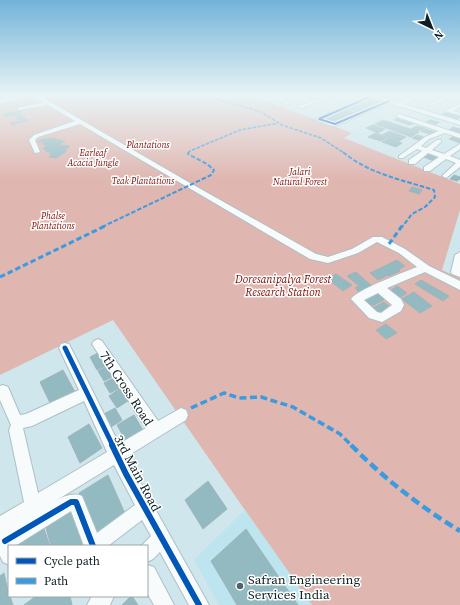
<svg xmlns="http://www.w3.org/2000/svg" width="460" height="605" viewBox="0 0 460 605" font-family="'Source Serif 4',serif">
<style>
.built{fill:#bce5ef}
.forest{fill:#e0b6b0}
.building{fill:#93b9c1;stroke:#a1b4b9}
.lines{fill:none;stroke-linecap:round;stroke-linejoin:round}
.minor-casing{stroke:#adc0c5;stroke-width:2}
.minor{fill:#f8fbfc;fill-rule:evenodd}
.quiet-far4{stroke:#3a9be0;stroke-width:1.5;stroke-dasharray:3.5 1.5;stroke-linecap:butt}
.quiet-far3{stroke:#3a9be0;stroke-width:2;stroke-dasharray:4.5 2;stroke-linecap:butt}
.quiet-far2{stroke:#3a9be0;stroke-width:3;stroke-dasharray:5.5 3;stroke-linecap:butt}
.quiet-far1{stroke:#3a9be0;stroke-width:3.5;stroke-dasharray:7 3.5;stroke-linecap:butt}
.quiet{stroke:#3a9be0;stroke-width:4.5;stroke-dasharray:9 4.5;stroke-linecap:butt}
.cycleway-far2-casing{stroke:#fff;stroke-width:3.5}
.cycleway-far1-casing{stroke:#fff;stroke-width:8}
.cycleway-casing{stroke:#fff;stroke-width:8}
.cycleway-far2{stroke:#0057b8;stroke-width:2}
.cycleway-far1{stroke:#0057b8;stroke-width:5}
.cycleway{stroke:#0057b8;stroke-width:6}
.poi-dot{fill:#516569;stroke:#fff;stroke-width:1.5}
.labels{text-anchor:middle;stroke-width:3;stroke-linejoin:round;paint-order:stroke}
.far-park-label{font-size:9px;font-style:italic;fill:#7e0800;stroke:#fff}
.park-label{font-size:11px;font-style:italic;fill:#7e0800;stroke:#fff}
.near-street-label{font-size:13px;fill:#0d1f22;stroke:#fff}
.near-poi-label{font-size:13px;fill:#0d1f22;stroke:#fff;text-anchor:start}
</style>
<rect width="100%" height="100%" fill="#cee6ec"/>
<path class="built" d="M245,510L312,605H219L194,560Z"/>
<path class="forest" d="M36,96H246L271,103L352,133L344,138L460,184V210L442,270L460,278V605H312L219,473L113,320L0,375V103Z"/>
<path class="building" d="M369,98L381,102L358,112L345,108Z
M20,110L22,113H20L27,121L12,125L10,123L20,121L14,115L5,117L3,114Z
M345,110L356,113L334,123L323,119Z
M447,112L454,114L447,118L440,115Z
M455,114L460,117L454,120L447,118Z
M400,117L416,122L410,125L394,120Z
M383,120L419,132L411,137L375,124Z
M430,120L439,122L434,125L425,123Z
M373,125L385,129L378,133L366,128Z
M417,126L425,128L418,131L411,129Z
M453,127L460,129V133L449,130Z
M426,129L438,133L434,136L421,131Z
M389,131L406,137L399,141L382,135Z
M375,133L388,137L381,141L368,137Z
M418,135L426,138L421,141L412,138Z
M454,136L460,137V143L449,139Z
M50,138L65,141L59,145L70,146L64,151H67L56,158L49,157L53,154H49L51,152H47L43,148L47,145L42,144L45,142H38L42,139H48Z
M389,138L402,143L396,147L382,142Z
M427,152L443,157L437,162L421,156Z
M454,175L460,177V179L457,181L450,179Z
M412,187L422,190L419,194L409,191Z
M397,260L405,266L398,270L400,271L389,276L388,275L378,280L370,273Z
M356,272L374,288L361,294L355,288L359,286L347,276Z
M336,274L352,285L343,291L328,279Z
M421,280L449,296L443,301L415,284Z
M397,286L407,293L399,298L390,291Z
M379,292L387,298L370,307L362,301Z
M414,292L432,306L420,313L402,299Z
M384,302L392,309L381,315L373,308Z
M386,324L397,333L386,339L376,330Z
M100,352L108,365L97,370L90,357Z
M108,366L114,376L104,381L98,371Z
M63,370L75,392L51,405L40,382Z
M115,377L121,387L110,393L104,383Z
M122,387L131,399L117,408L109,396Z
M115,408L122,420L111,427L104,414Z
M134,415L144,432L127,443L117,425Z
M89,424L102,448L80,463L68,437Z
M108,475L127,518L96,539L79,493Z
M208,481L227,509L203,529L185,500Z
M72,503L87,546H51L44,521Z
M42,523L50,546H9V549L8,545Z
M246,529L298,605H237L211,561Z
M4,573L9,596H10L13,605H0V576Z
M36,596H70L72,605H24Z
M131,596H132L138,605H122Z"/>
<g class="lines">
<defs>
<path id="minor" d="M20,96H29L0,103V99Z
M34,96H40L190,183L316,254L328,257L352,249L373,237H382L405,249L429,266L460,281V290L425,272L387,288L401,299L404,305L401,311L382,322L369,318L351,299C356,290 405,272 417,267L399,253L377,242L358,253L328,263L310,259L80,124L38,137L35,140L40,152L35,153L29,140L34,135L75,121L48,105L18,110V108L44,102ZM378,293L392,305L381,313L377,312L364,300Z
M299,96H306L287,105L282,104Z
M325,96H332L302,108L297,107Z
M368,96H375L324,119L334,122L384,101L379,99L382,97L398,102L416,96H422V97L404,104L460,121V125L399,106H394V104L389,103L335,126L329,125L316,119Z
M447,96H454L432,106L427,105Z
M460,103V107L453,111L460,113V115L445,111Z
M399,114L460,134V138L445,133L429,139L421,146L426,148L437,140H441V142L432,150L444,154L460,144V149L450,156L460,160V167L446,178L442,176L456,163L446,159L430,171H424V167L439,157L428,153L415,164H409V160L422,151L417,149L403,158H399V156L425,137L439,131L397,117V115Z
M460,252V277L452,274L451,272L455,255Z
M98,339L102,341L158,421L181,408L186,410L188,415L186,420L126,457L209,605H189L160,552L153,559L147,562V546H141L151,536L142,520L108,546H84L71,511L15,546H9V565L3,562L0,556V516L24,502L9,430L11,425L0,400V386L3,385L8,387L20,415L26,414L79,390L59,348L61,344L65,343L69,344L119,444L146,428L94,347L92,344L94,341ZM84,401L107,452L38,493L23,428L32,426ZM114,465L135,505L97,533L82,496C67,490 52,504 39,511Z
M147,565L154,567L174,605H154L147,593Z
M92,596H114L110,605H87Z"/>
</defs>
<use href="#minor" class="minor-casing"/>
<use href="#minor" class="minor"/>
<path class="quiet-far4" d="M206,96L261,112L282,125L321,138L344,153
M188,153L190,151L240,130L279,123"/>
<path class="quiet-far3" d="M343,152C369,174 403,180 434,190L435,197L425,207L412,214L402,227
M102,227L211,175L214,170L207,164L188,154L189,152"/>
<path class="quiet-far2" d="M389,244L402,226
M0,277L105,226"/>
<path class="quiet-far1" d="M191,408L224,393L239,398L261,397L293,407L340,434L352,446"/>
<path class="quiet" d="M351,445C386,480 418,505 460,531"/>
<defs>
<path id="cycleway-far2" d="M372,96L319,119L335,124L389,101"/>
<path id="cycleway-far1" d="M65,348L113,446"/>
<path id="cycleway" d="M112,445L126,474L199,605
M5,541L71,502H76L93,546"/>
</defs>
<use href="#cycleway-far2" class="cycleway-far2-casing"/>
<use href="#cycleway-far1" class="cycleway-far1-casing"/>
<use href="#cycleway" class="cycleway-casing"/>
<use href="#cycleway-far2" class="cycleway-far2"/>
<use href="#cycleway-far1" class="cycleway-far1"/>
<use href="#cycleway" class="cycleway"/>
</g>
<linearGradient id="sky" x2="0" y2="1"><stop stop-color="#73b3d9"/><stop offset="0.53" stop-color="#e9f4f6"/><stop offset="1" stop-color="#e9f4f6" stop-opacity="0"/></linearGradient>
<rect width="460" height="180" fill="url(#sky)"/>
<circle class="poi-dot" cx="240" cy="586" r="4"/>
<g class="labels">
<g class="far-park-label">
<text x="148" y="148">Plantations</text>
<text x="93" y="156">Earleaf<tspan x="93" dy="10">Acacia Jungle</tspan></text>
<text x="300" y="175">Jalari<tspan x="300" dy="10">Natural Forest</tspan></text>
<text x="143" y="184">Teak Plantations</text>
<text x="53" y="219">Phalse<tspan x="53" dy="10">Plantations</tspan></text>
</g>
<g class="park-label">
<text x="283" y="283">Doresanipalya Forest<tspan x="283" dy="13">Research Station</tspan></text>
</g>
<g class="near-street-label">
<text transform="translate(127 388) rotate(57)" y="5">7th Cross Road</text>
<text transform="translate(138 473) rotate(62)" y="5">3rd Main Road</text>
</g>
<g class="near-poi-label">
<text x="248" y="584">Safran Engineering<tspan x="248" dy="15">Services India</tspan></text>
</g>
</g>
<rect x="8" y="545" width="140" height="52" fill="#ffffff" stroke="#9ea5a7"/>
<rect x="16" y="558" width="20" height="6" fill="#0057b8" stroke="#9ea5a7"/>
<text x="44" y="565" font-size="12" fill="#0d1f22">Cycle path</text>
<rect x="16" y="578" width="20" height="6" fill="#3a9be0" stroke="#9ea5a7"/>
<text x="44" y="585" font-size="12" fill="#0d1f22">Path</text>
<g transform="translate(432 28) rotate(137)" stroke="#ffffff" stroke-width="3" paint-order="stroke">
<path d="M0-3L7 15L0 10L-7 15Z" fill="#0d1f22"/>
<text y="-6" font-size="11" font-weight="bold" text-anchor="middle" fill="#0d1f22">N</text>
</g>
</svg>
